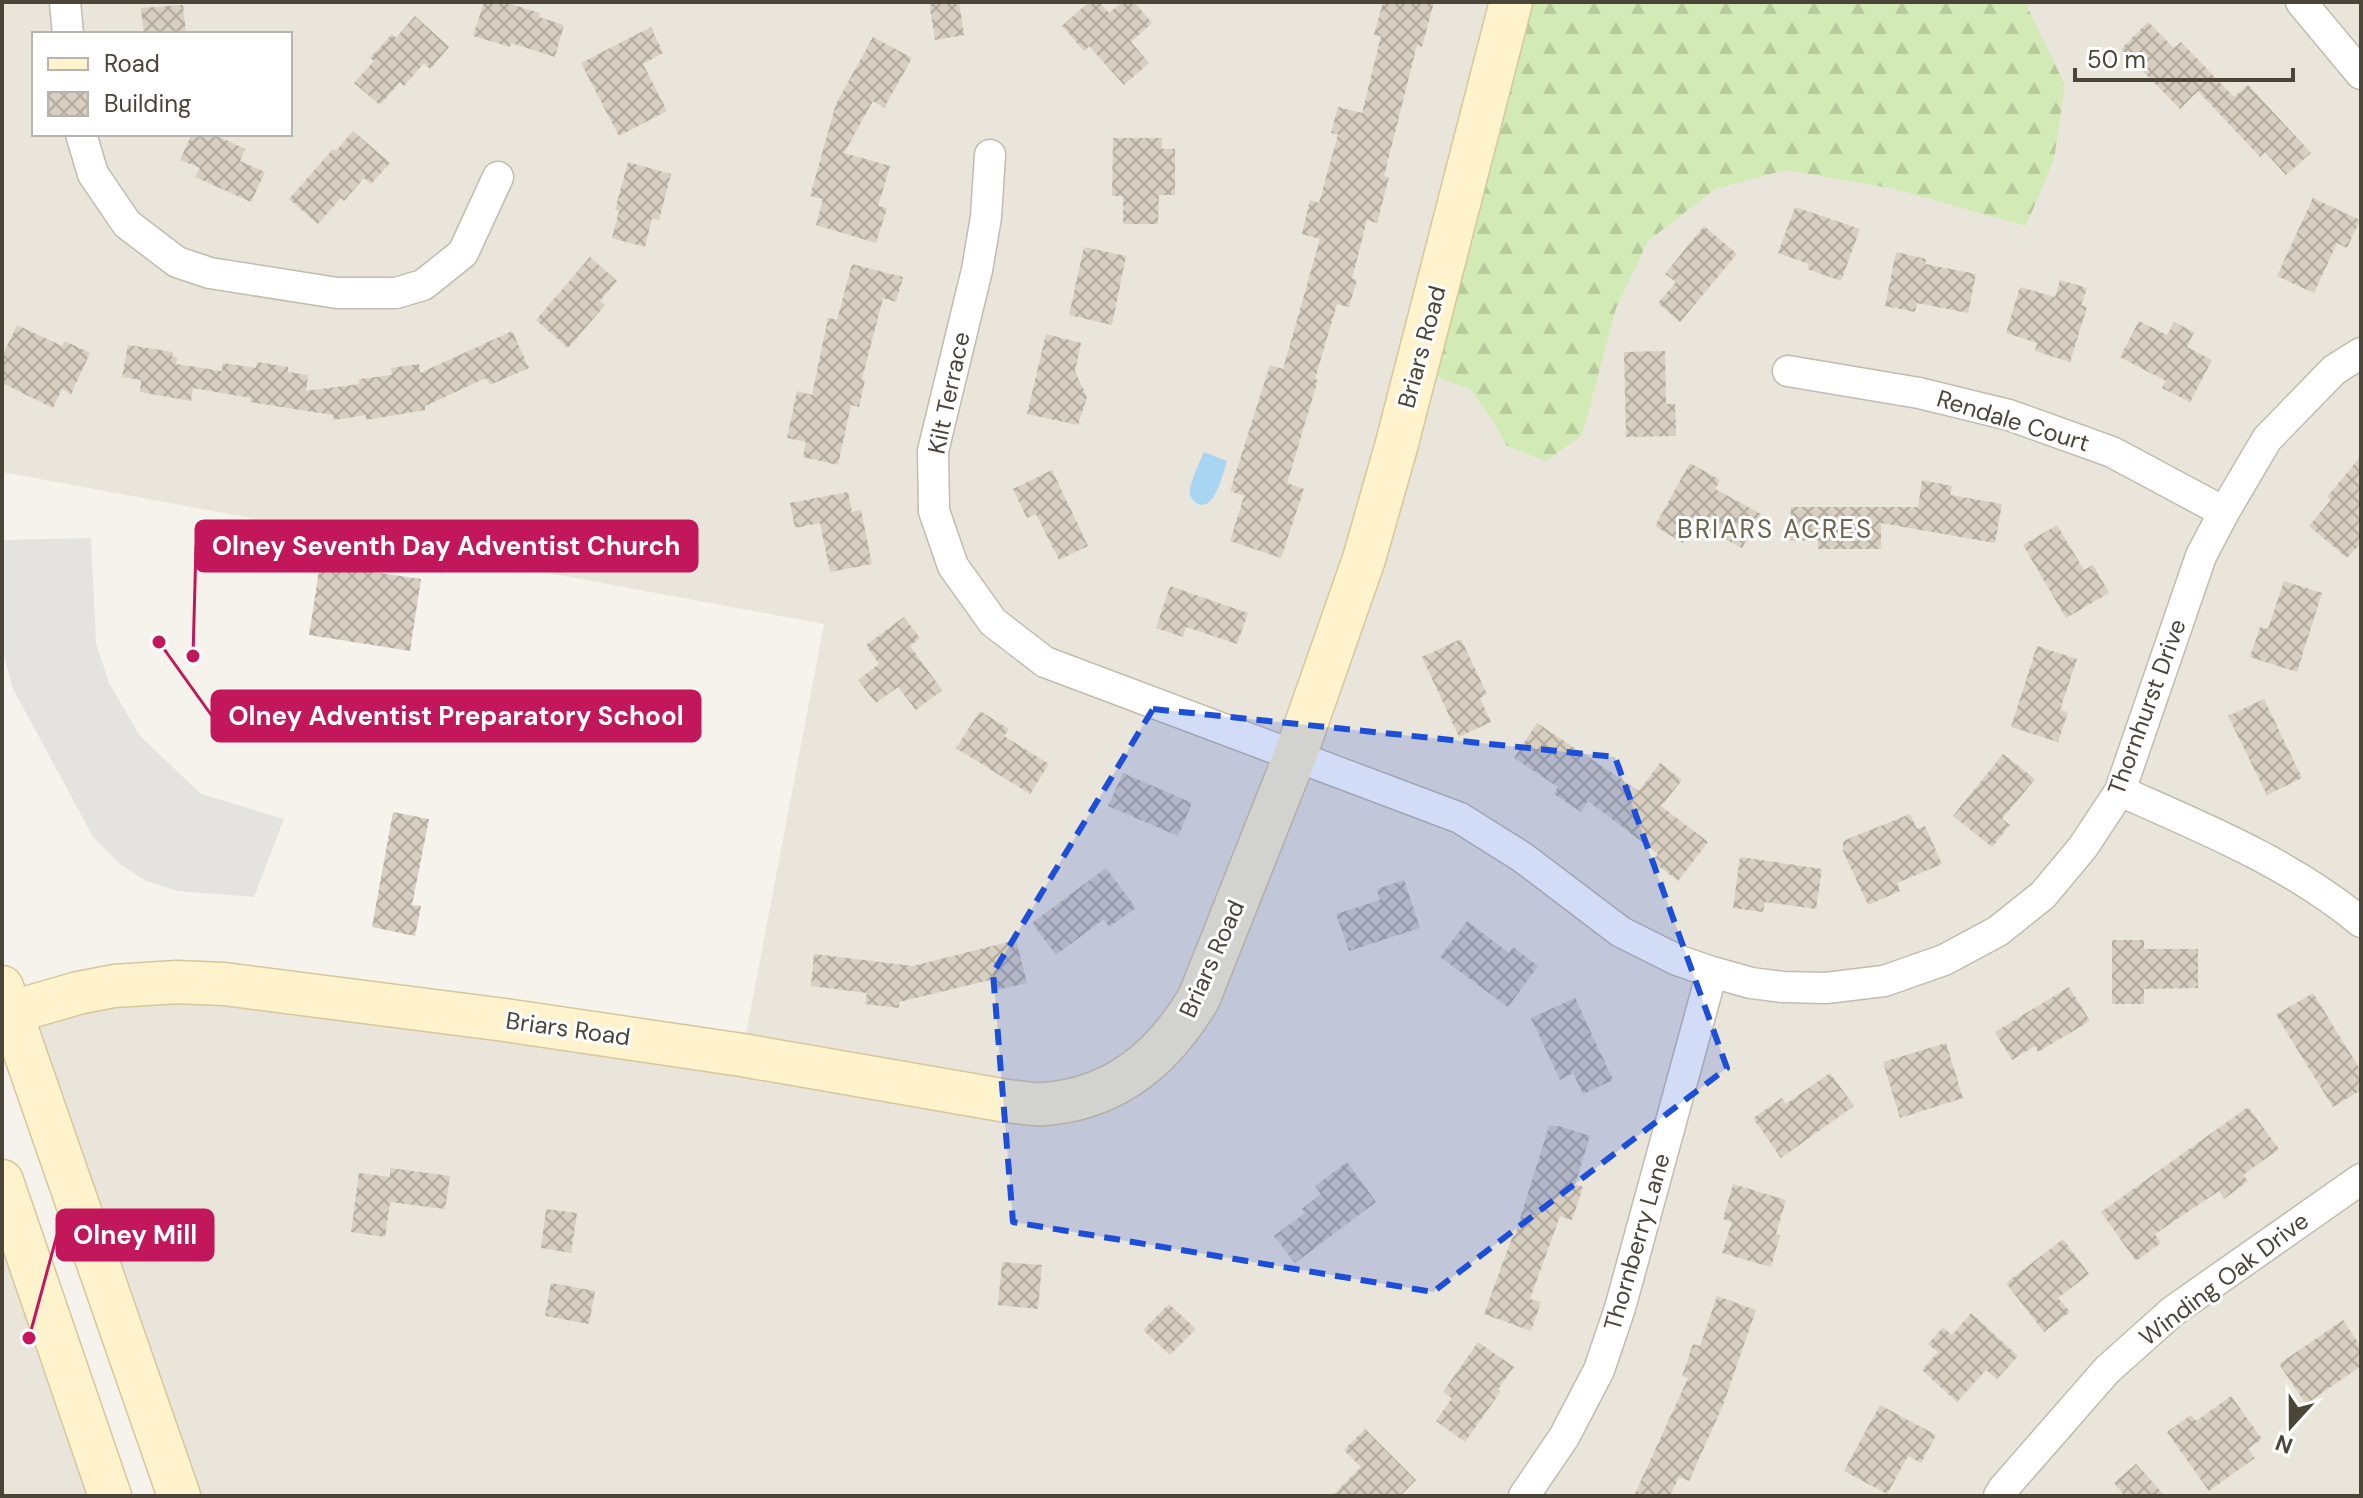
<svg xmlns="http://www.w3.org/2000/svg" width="2363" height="1498" viewBox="0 0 2363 1498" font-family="'DM Sans',sans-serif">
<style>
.residential{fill:#eae5da;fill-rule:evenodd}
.forest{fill:url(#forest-firs)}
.parking{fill:#e5e3e0}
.water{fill:#a9d4f2}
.building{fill:url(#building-cross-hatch)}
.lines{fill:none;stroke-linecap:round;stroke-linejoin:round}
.street-casing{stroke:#c2bbae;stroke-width:33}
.secondary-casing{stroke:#d6c79b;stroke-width:45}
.street{stroke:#fff;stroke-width:30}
.secondary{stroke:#fff3cd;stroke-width:42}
.marked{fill:#1d4ed8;fill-opacity:0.2;stroke:#1d4ed8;stroke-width:6;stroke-dasharray:16 10;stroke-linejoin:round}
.labels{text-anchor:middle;stroke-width:6;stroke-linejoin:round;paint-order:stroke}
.street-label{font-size:24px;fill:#4b4439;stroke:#fff}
.neighbourhood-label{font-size:26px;letter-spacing:2px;fill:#6e6250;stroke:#fff}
.leader{fill:none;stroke:#c2185b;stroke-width:3}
.callout-dot{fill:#c2185b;stroke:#fff;stroke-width:3}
.callout{fill:#c2185b;stroke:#c2185b;stroke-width:3}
.callout-label{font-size:26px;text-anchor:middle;font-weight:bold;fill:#fff}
</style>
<defs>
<pattern id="forest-firs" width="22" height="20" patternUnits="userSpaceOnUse" patternTransform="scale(2)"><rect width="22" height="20" fill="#d2eab5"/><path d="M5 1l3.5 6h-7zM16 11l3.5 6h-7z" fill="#b6ca9c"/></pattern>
<pattern id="building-cross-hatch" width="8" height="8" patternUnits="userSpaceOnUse" patternTransform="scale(2)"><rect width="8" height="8" fill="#d8cfc1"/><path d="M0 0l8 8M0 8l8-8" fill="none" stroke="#b1aa9e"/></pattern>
</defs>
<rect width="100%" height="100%" fill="#f6f3ec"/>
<path class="residential" d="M2,2H2361V1496H179L11,1012L114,986L742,1055L824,624L2,472ZM34,34H290V134H34Z
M2,1181L110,1496H2Z"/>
<path class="forest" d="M1511,2H2025L2065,85L2054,159L2026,226L1895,189L1786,170L1715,189L1648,241L1616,308L1582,435L1546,461L1507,446L1492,419L1470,389L1416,369Z"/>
<path class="parking" d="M91,538L96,643L109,683L140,736L201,794L284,819L254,897L178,891L146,881L120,864L93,837L12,687L2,647V540Z"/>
<path class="water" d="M1204,452L1227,461C1223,473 1215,511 1198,504C1195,503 1191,498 1190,495C1188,486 1200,462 1204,452Z"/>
<path class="building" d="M484,2H504L540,13L539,17L564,25L555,57L511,43L510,47L473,36Z
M929,2H959L964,35L935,40Z
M1089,2H1100L1109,13L1122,2H1134L1152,23L1131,42L1149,63L1124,85L1089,46L1084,51L1062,26Z
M1383,2H1434L1422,47L1417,45L1384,176L1389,177L1377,223L1367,220L1352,279L1357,280L1349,307L1337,304L1315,379L1318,380L1287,483L1304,489L1281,558L1230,541L1244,496L1230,491L1270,365L1283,369L1320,239L1302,234L1310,200L1319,203L1338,134L1331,133L1338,107L1362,113L1381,36L1374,35Z
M183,5L186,34H144L141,8Z
M415,16L449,47L430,69L424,63L404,86L400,82L380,105L354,83L374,61L370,58L392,34L396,38Z
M2148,22L2174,48L2181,42L2234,97L2248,85L2311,153L2286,175L2265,152L2260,157L2198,91L2180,109L2121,49Z
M651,27L663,53L643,64L667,111L619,136L581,63Z
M873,37L912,58L884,108L873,101L844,153L890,166L878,206L887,208L876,243L816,225L823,199L810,196L836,104Z
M353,131L390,163L371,184L364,178L344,201L341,198L318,224L289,199L333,149L336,151Z
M192,134H213L245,149L240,161L265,172L251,202L195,177L200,168L180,160Z
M1113,138H1162V149H1175V195H1159L1158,224H1123V196H1112Z
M628,162L671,174L659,220L652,218L645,247L612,238L619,211L615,210Z
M2313,198L2360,220L2347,248L2337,243L2314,293L2277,276Z
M1795,207L1860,229L1841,281L1807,269L1809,264L1778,253Z
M1704,226L1737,254L1680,322L1658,303L1676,282L1665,274Z
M1084,247L1126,256L1112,325L1069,315Z
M1896,252L1926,259L1925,264L1976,274L1968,313L1917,303L1915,312L1885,306Z
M590,257L617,281L600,301L605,305L568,348L536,320Z
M852,264L903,277L896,302L883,298L862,379L865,380L859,407L851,405L838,465L803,457L806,442L787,438L797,391L812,395L828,318L837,320Z
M2060,280L2087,288L2081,305L2087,307L2070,362L2035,351L2037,343L2006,333L2020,287L2055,297Z
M2139,321L2167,335L2174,322L2194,332L2187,347L2212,360L2190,402L2162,388L2166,381L2120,357Z
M17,325L62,346L65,341L90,353L71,394L62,389L53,408L2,383V357Z
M512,331L529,368L490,385L486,378L425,406V410L366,420V415L334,420L333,415L250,402L251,398L193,388L191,401L140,392L141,380L122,377L128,345L173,352L172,357H177L176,364L222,371L223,363L256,368L257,362L288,367V372L308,375L306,391L359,384V379L392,375L391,368L419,364L420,373Z
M1046,334L1081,343L1075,371L1087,397L1078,425L1027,414Z
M1665,351L1666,404H1675L1676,436L1626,437L1624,352Z
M2361,456V543L2347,558L2309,526L2331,500L2327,497Z
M1690,463L1720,480L1715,489L1761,514L1742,548L1695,523L1683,543L1655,526Z
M1052,470L1088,546L1059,560L1036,514L1027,518L1013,489Z
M1922,480L1952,486L1950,495L2002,504L1995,543L1881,523V549H1818V540L1790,541L1791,507H1918Z
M848,492L852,512L861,510L872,564L830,572L820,523L795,528L790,503Z
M2057,525L2084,570L2093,565L2109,593L2066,618L2023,545Z
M320,564L421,579L410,651L309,635Z
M2284,581L2322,593L2297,672L2250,657L2260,627L2268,629Z
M1170,586L1248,613L1237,644L1186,627L1183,637L1156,628Z
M904,617L920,638L910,646L942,690L916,710L898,687L876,703L858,680L879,664L866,645Z
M1461,639L1487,694L1480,698L1491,722L1459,737L1422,657Z
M2037,646L2077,659L2060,710L2068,712L2058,742L2011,727Z
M2264,699L2302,778L2267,795L2228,716Z
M980,711L1009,729L1004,736L1049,764L1030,794L956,748Z
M1537,723L1639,791L1660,763L1682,780L1661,806L1708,842L1678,881L1652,861L1658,854L1588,801L1581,812L1554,794L1558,787L1514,758Z
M2003,754L2035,779L2002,819L2010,825L1992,847L1953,816Z
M1123,773L1192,803L1178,836L1108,806Z
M393,812L429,819L412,905L421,906L415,936L372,927Z
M1910,814L1917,829L1925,826L1942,864L1897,883L1900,891L1868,905L1843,851V841Z
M1740,857L1822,869L1816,909L1765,902L1763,912L1733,908Z
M1106,868L1136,908L1109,927L1104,919L1056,955L1032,923Z
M1404,880L1420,928L1349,951L1336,914L1380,900L1377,889Z
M1467,921L1509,953L1513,947L1538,966L1508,1007L1440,957Z
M1016,940L1027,983L993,991L990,980L899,1002V1008L865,1004L867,993L811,986L814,954L913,966Z
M2112,940H2144V949H2198V988L2144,989V1004H2112Z
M2069,987L2090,1021L2038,1052L2035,1046L2012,1060L1995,1032Z
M2313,993L2361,1071V1090L2333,1107L2276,1015Z
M1575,998L1613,1080L1583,1094L1573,1073L1560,1080L1531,1018Z
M1946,1043L1963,1098L1900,1118L1883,1062Z
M1830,1073L1854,1106L1781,1158L1753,1118L1782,1098L1786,1104Z
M2248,1107L2279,1149L2243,1175L2248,1181L2224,1199L2219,1191L2155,1234L2161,1243L2136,1261L2101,1212Z
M1549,1126H1558L1590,1136L1575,1184L1583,1187L1572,1220L1560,1216L1530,1299L1541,1302L1531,1331L1484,1314L1513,1235H1515Z
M1347,1162L1376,1202L1295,1263L1274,1236L1305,1213L1302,1209L1321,1194L1315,1186Z
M390,1168L450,1176L445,1209L390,1202L385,1237L351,1232L359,1173L390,1177Z
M1733,1184L1786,1200L1776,1234L1780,1236L1771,1267L1722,1253L1732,1222L1723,1219Z
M546,1209L577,1213L571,1253L541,1248Z
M2063,1239L2089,1274L2058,1298L2070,1312L2044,1332L2006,1283Z
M1002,1262L1042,1265L1038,1309L998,1305Z
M551,1283L595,1291L589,1324L545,1316Z
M1717,1296L1756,1310L1723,1405L1689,1481L1679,1477L1670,1496H1634L1688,1378L1682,1376L1693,1344L1700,1346Z
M1169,1304L1196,1329L1170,1355L1143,1330Z
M1971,1313L2018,1356L1997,1379L1986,1370L1957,1402L1922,1370L1938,1352L1928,1344L1943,1327L1952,1335Z
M2343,1320L2361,1347V1366L2306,1404L2279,1364Z
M1478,1342L1514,1367L1498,1389L1501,1391L1465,1442L1436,1421L1452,1398L1443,1392Z
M2231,1396L2262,1439L2248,1449L2255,1458L2209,1491L2167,1432L2191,1415L2196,1421Z
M1880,1405L1936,1435L1921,1463L1908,1456L1887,1494L1844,1471Z
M1365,1429L1416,1480L1400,1496H1332L1361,1467L1344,1450Z
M2136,1464L2165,1496H2125L2114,1483Z"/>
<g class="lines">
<defs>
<path id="street" d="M65,2L68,34
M2301,2L2361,74
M81,134L93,174L127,224L177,262L210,273L337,293H396L423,285L463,253L498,177
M990,155L986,217L977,270L933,451L934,511L953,566L993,622L1045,662L1460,818L1522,857L1621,932L1677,960L1712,972L1751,983L1782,987L1826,988L1884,981L1944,960L1998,931L2043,895L2083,847L2120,791L2201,556L2224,512L2267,439L2334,370L2361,353
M1788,371L1919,393L2009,415L2112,452L2224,512
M2120,791C2203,828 2290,863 2361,922
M1524,1496L1564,1437L1599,1370L1620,1308L1712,972
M1999,1496L2003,1489L2107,1370L2173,1311L2361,1179"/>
<path id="secondary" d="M2,987L179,1496
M2,1015L78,993L114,986L177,982L224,984L505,1020L742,1055L1007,1101C1019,1102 1032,1105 1044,1104C1116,1099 1164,1057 1199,998L1295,756L1364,559L1396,447L1511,2
M2,1181L110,1496"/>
</defs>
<use href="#street" class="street-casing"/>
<use href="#secondary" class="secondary-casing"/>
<use href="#street" class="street"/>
<use href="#secondary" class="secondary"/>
</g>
<path class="marked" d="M1153,709L1615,757L1727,1068L1433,1292L1013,1222L993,973Z"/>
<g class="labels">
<g class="street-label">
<text transform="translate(1422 347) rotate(-75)" y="8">Briars Road</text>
<text transform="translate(949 393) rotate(-78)" y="8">Kilt Terrace</text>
<text transform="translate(2013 421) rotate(17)" y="8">Rendale Court</text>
<text transform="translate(2147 707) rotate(-70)" y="8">Thornhurst Drive</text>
<text transform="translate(1212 959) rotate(-66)" y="8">Briars Road</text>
<text transform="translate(568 1029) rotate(8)" y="8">Briars Road</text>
<text transform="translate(1637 1242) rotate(-74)" y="8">Thornberry Lane</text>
<text transform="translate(2224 1279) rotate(-37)" y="8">Winding Oak Drive</text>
</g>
<g class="neighbourhood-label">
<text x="1775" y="538">BRIARS ACRES</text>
</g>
</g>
<path class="leader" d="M193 656L196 546M159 642L212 716M29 1338L57 1235"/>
<g class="callout-dot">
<circle cx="193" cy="656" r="8"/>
<circle cx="159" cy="642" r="8"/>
<circle cx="29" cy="1338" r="8"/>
</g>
<g class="callout">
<rect x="196" y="521" width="501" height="50" rx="8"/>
<rect x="212" y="691" width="488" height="50" rx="8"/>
<rect x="57" y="1210" width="156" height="50" rx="8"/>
</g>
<g class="callout-label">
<text x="446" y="555">Olney Seventh Day Adventist Church</text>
<text x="456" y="725">Olney Adventist Preparatory School</text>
<text x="135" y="1244">Olney Mill</text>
</g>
<rect width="2363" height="1498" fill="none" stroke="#4b4439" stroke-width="8"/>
<rect x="32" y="32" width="260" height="104" fill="#ffffff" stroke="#b7b4b0" stroke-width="2"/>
<rect x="48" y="58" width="40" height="12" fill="#fff3cd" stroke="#b7b4b0" stroke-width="2"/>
<text x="104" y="72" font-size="24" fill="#4b4439">Road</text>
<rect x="48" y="92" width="40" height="24" fill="url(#building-cross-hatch)" stroke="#b7b4b0" stroke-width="2"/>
<text x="104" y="112" font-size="24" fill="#4b4439">Building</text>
<g transform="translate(2291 1426) rotate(201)" stroke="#ffffff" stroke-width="6" paint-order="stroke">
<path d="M0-6L14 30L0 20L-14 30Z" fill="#4b4439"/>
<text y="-12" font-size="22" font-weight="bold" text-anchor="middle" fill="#4b4439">N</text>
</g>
<path d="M2075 68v12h218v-12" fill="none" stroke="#4b4439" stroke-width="4"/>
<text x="2087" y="68" font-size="24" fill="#4b4439" stroke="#ffffff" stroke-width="6" paint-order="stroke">50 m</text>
</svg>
